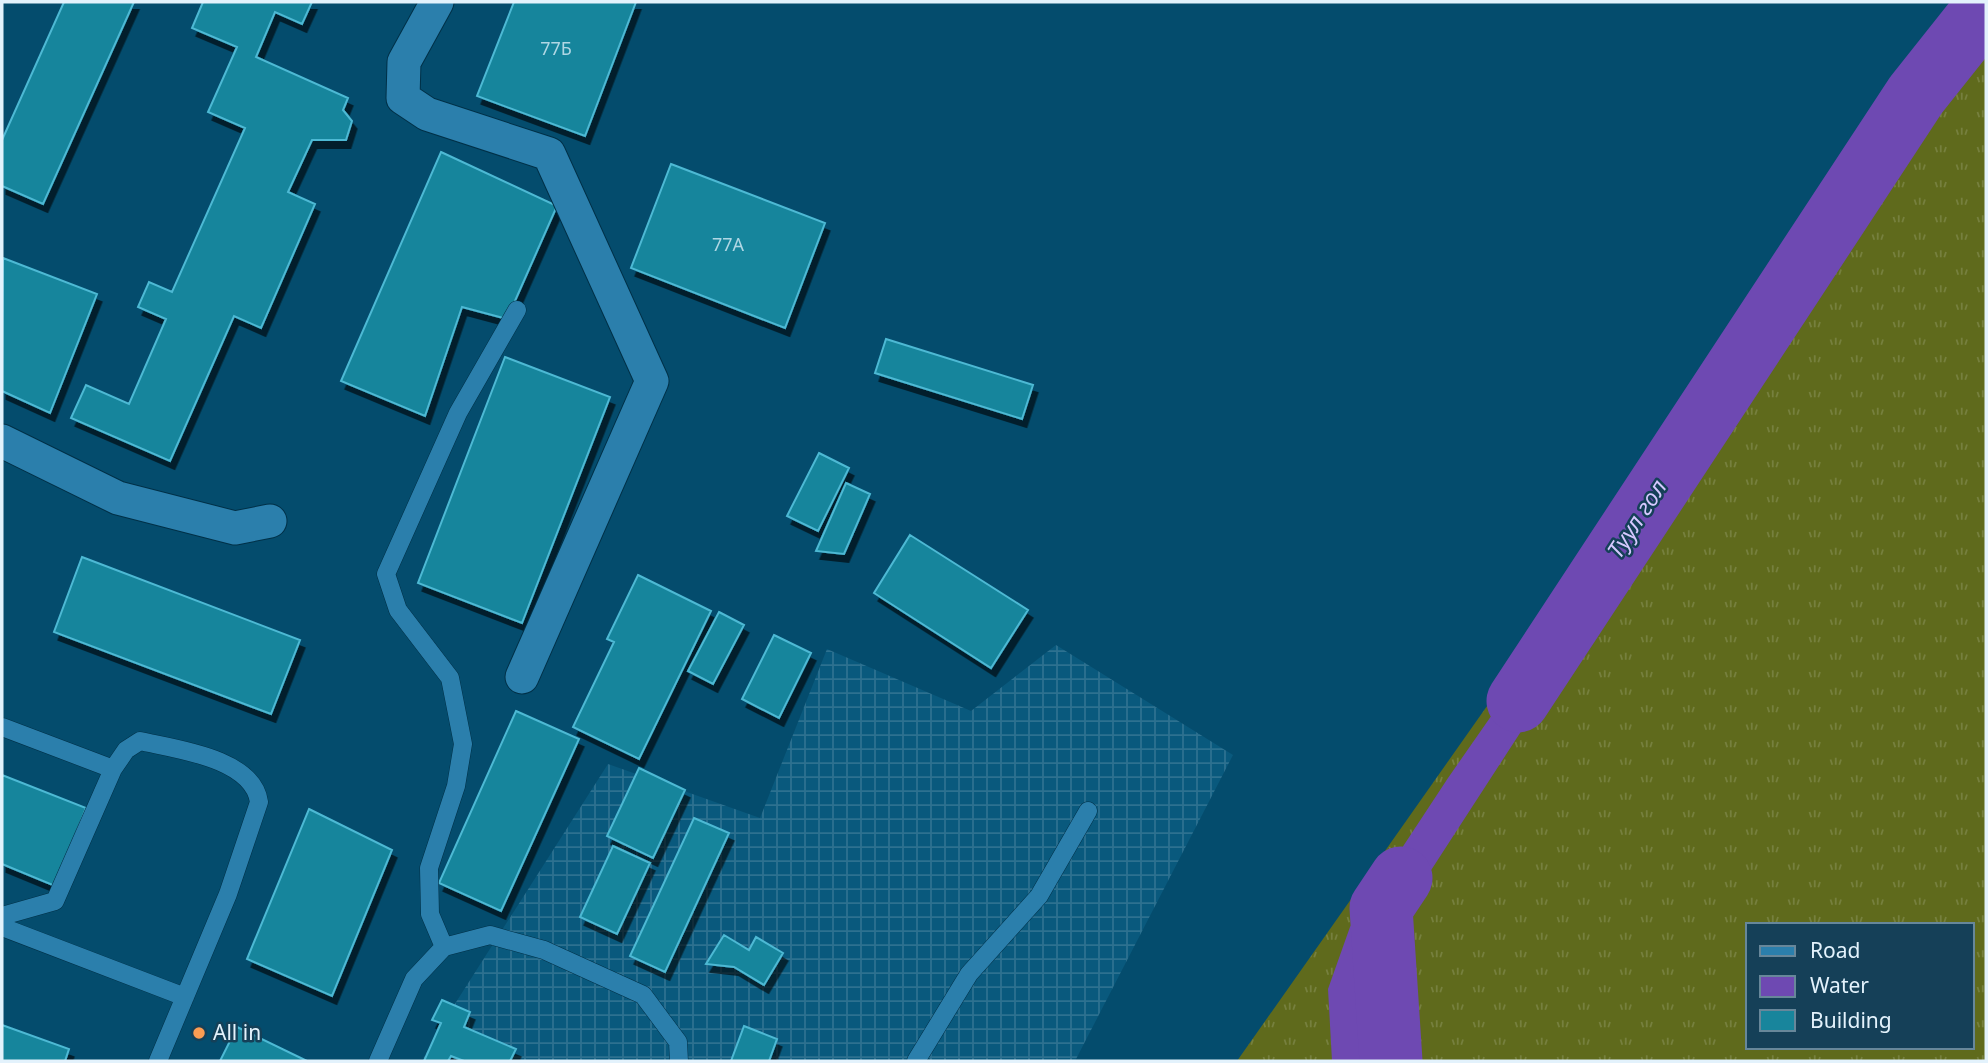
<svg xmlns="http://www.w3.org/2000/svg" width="1988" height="1063" viewBox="0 0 1988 1063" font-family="'Noto Sans',sans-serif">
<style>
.industrial{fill:url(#industrial-grid)}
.grass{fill:url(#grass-tufts);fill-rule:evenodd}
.water{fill:#6e49b2}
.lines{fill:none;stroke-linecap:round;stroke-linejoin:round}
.river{stroke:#6e49b2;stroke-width:63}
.building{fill:#18859c;stroke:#4db9d4;stroke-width:2;filter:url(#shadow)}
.service-casing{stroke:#013047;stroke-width:19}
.minor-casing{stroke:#013047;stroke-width:35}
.service{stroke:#2b7fac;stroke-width:18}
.minor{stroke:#2b7fac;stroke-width:33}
.poi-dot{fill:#fc9d53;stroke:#154058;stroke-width:2.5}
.labels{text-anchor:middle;stroke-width:5;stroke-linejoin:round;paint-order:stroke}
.number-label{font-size:18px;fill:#b0d7e4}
.poi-label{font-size:21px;fill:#e3f2fc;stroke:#154058;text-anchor:start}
.water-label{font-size:23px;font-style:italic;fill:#d6c8ff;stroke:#154058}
</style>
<defs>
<pattern id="industrial-grid" width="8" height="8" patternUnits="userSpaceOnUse" patternTransform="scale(1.75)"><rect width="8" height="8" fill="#09597d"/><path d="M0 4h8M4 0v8" fill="none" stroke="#2d7190"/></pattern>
<pattern id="grass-tufts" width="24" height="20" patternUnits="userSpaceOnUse" patternTransform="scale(1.75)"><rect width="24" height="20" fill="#5f6a1c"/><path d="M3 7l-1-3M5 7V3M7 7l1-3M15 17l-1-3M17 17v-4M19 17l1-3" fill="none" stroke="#76803e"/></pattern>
<filter id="shadow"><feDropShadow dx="4.5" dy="8" stdDeviation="0" flood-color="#0009"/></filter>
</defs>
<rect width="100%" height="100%" fill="#044c6d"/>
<path class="industrial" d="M1056,645L1233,755L1075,1061H422L444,1021L608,764L760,818L827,649L971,711Z"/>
<path class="grass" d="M1983,2H1986V1061H1237ZM1748,925H1972V1047H1748Z"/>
<path class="water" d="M1558,620L1579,642L1415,895L1366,994L1386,1061H1332L1328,989L1350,927L1448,778Z"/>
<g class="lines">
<path class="river" d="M1518,701L1916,95L1986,7
M1391,1061L1381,908L1401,878"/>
</g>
<path class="building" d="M64,2H134L43,204L2,186V140Z
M203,2H312L302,24L275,12L256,57L348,98L343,110L352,121L346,140H312L288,192L315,204L261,328L234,316L170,461L71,418L86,385L129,404L166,319L138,307L149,282L172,292L245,128L208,112L237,47L192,28Z
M514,2H636L585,136L477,96Z
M441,152L557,206L507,319L462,307L425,416L341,381Z
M671,164L825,223L785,328L631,268Z
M3,258L97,294L50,413L2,391Z
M886,339L1033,385L1022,419L875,373Z
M505,357L610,397L522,623L418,583Z
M819,453L849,468L818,531L787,516Z
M846,483L870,494L844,554L816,551Z
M910,535L1028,610L991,668L874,593Z
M82,557L300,640L271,714L54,632Z
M638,575L711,611L639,759L573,727L614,642L607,639Z
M719,612L744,625L713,684L688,671Z
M774,635L811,653L779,718L742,699Z
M516,711L579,739L501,911L439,883Z
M639,768L685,790L653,858L607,836Z
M2,775L86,808L55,886L2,864Z
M309,809L392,850L332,996L247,959Z
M694,818L729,833L665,972L630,956Z
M613,846L650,863L617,934L580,917Z
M724,935L749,950L756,937L783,953L764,985L734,967L706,964Z
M442,1000L470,1012L464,1027L516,1049L510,1061H464L451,1056L448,1061H424L441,1023L432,1020Z
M2,1025L69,1049L65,1061H2Z
M744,1026L777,1039L769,1061H731Z
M237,1027L307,1061H220Z"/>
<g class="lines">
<defs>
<path id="service" d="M2,727L113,769
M2,916L55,901L113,769L126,750L140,741C175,749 253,758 259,802L228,894L158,1061
M2,927L185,997
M444,947L430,914L429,868L456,786L463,744L450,678L398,610L386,574L458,413L517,310
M378,1061L414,979L444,947L490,935L544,950L643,995L678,1042L679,1061
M916,1061L969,974L1039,896L1088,811"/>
<path id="minor" d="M437,2L404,62L403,98L427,114L549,154L652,381L522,677
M2,441L118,498L235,528L270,521"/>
</defs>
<use href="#service" class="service-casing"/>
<use href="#minor" class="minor-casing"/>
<use href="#service" class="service"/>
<use href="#minor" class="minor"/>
</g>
<circle class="poi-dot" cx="199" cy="1033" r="7"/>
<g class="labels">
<g class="number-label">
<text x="556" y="55">77Б</text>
<text x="728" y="251">77А</text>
</g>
<g class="poi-label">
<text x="213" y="1040">All in</text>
</g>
<g class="water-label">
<text transform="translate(1637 519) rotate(-57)" y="8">Туул гол</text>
</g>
</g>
<rect width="1988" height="1063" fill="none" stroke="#e3f2fc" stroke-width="7"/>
<rect x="1746" y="923" width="228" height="126" fill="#154058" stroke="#67879a" stroke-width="2"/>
<rect x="1760" y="946" width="35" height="10" fill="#2b7fac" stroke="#67879a" stroke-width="2"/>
<text x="1810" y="958" font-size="21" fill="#e3f2fc">Road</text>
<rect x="1760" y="976" width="35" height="21" fill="#6e49b2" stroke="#67879a" stroke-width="2"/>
<text x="1810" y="993" font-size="21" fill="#e3f2fc">Water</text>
<rect x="1760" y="1010" width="35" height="21" fill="#18859c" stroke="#67879a" stroke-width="2"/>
<text x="1810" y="1028" font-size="21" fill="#e3f2fc">Building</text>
</svg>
